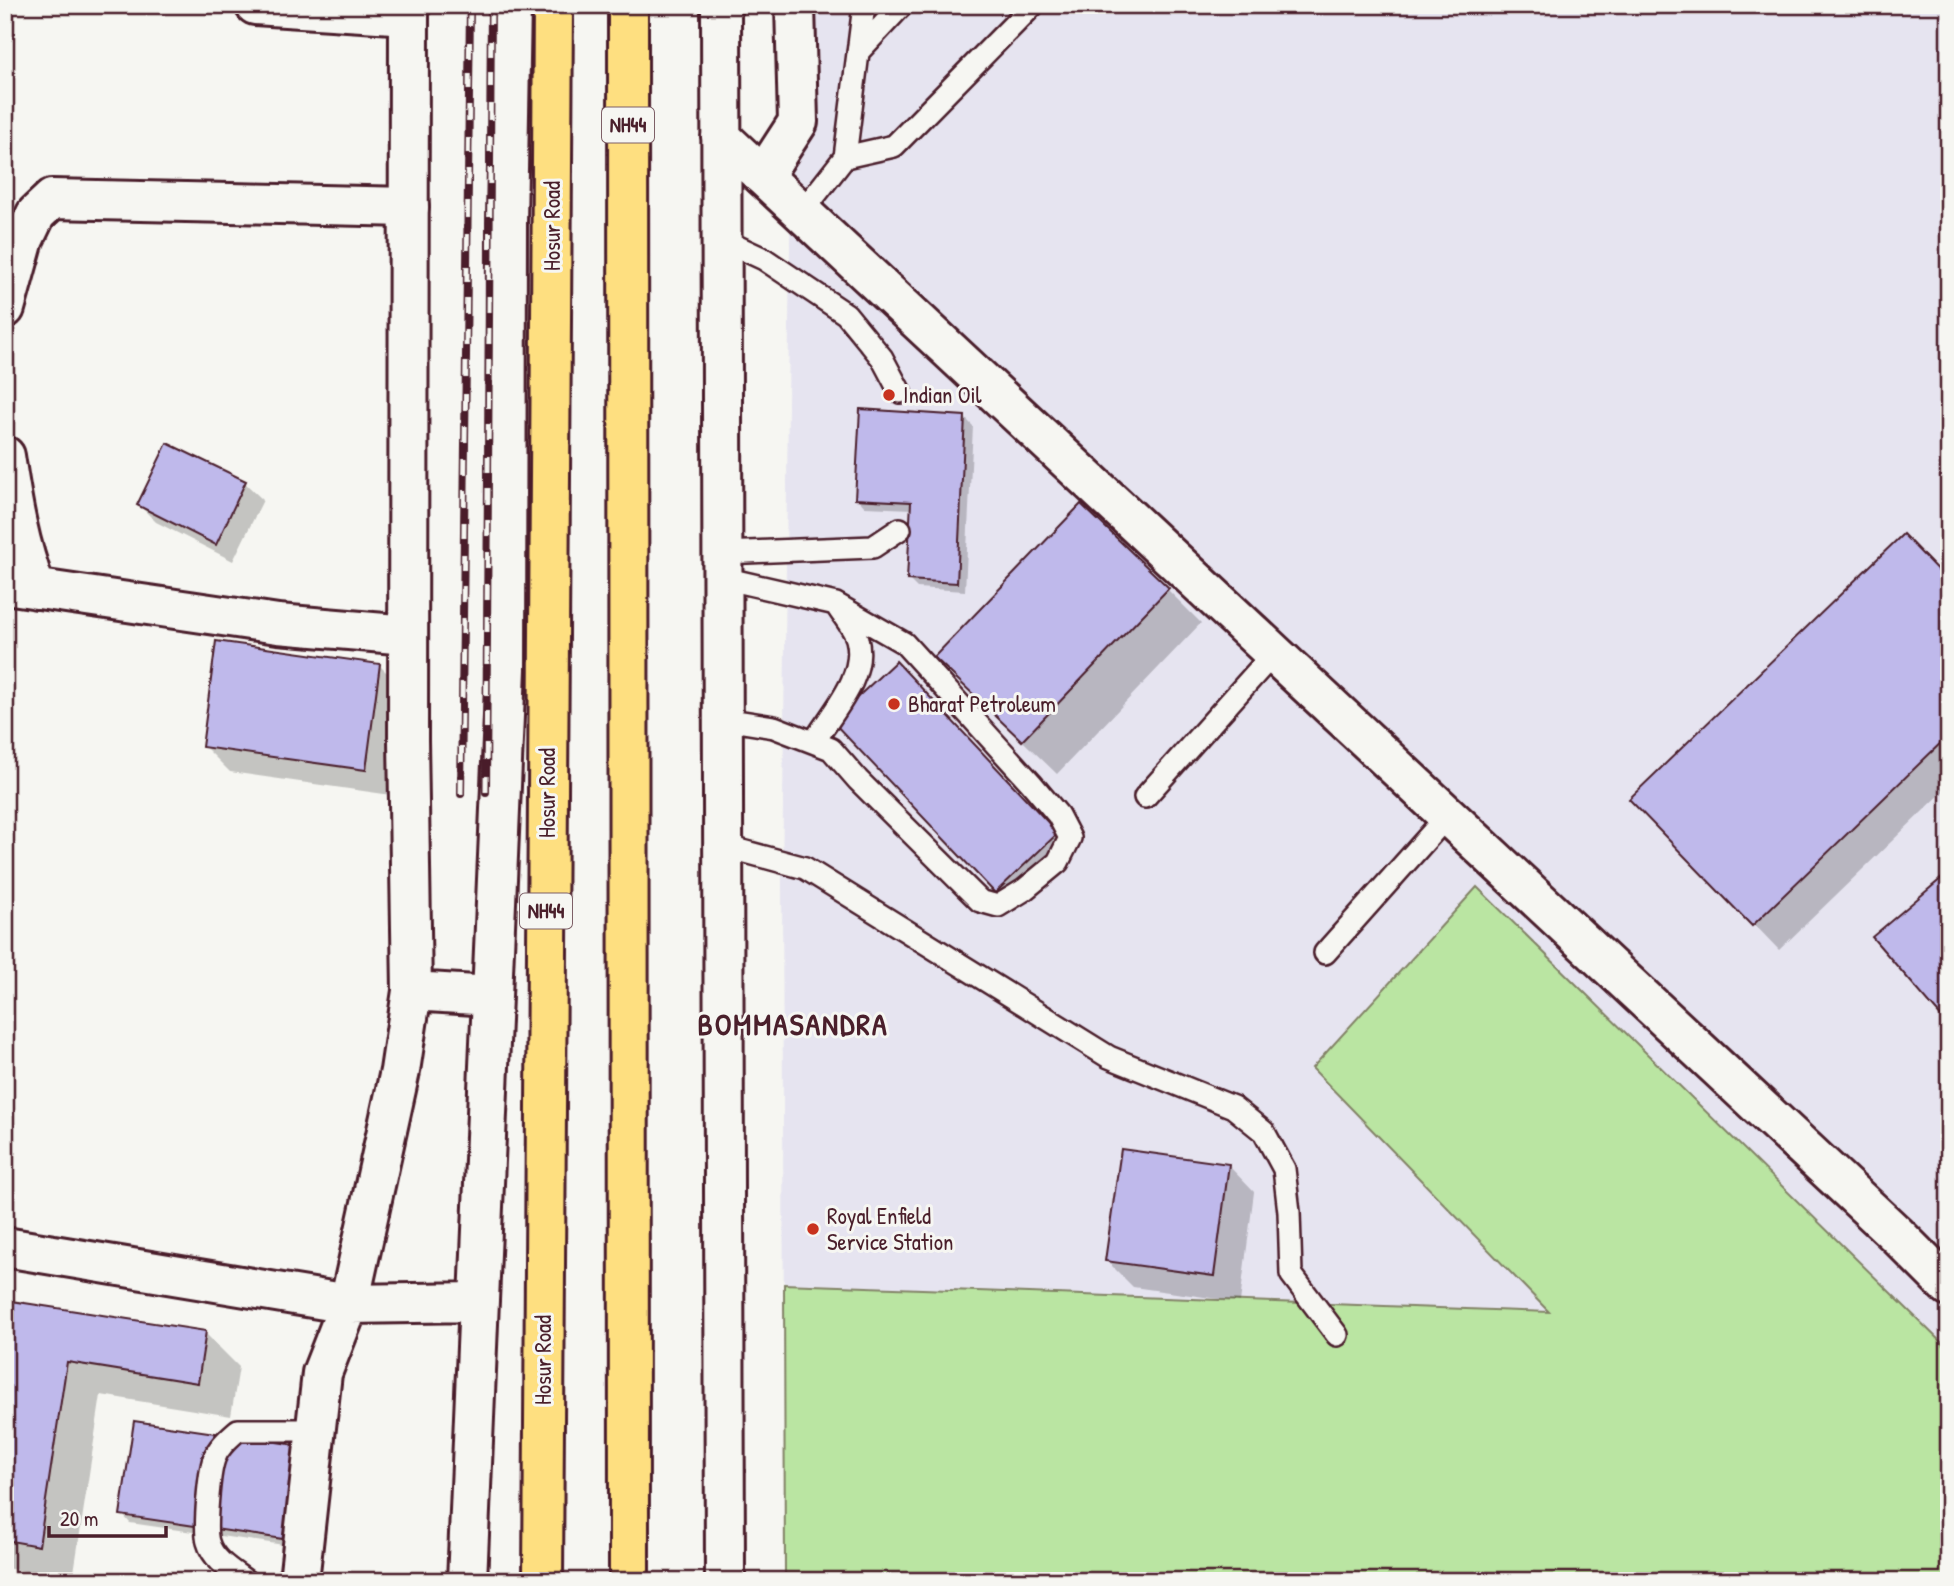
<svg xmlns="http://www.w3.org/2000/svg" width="1954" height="1586" viewBox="0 0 1954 1586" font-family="'Patrick Hand',sans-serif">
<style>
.built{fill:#e6e4f0}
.green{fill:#bae5a2;stroke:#828266;stroke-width:2}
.shadow{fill:#0003}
.building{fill:#bfb9eb;stroke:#4a1f2b;stroke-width:2}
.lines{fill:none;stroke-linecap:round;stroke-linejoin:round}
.service-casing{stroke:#4a1f2b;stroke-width:26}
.minor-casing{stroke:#4a1f2b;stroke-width:44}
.tertiary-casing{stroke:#4a1f2b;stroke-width:44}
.trunk-casing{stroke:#4a1f2b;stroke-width:44}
.service{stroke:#f6f6f2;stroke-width:21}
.minor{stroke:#f6f6f2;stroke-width:38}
.tertiary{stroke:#f6f6f2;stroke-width:38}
.trunk{stroke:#fedf80;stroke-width:38}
.rail-casing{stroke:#4a1f2b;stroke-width:8}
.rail{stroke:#f6f6f2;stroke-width:5;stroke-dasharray:16;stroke-linecap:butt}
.poi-dot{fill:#c8321e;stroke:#f6f6f2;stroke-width:2.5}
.labels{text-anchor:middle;stroke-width:6;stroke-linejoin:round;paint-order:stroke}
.shield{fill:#f6f6f2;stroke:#7e6067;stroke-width:2}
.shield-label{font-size:21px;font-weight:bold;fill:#4a1f2b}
.street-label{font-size:23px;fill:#4a1f2b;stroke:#f6f6f2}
.poi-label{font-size:23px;fill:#4a1f2b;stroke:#f6f6f2;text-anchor:start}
.district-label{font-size:30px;font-weight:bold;letter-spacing:2px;fill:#4a1f2b;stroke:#f6f6f2}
</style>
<rect width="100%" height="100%" fill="#f6f6f2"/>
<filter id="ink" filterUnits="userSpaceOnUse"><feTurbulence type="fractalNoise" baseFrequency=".0143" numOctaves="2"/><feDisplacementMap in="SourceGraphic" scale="14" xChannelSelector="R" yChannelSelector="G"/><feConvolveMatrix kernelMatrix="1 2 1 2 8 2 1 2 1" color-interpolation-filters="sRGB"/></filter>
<g filter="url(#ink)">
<path class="built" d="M793,5H1949V1581H785L782,883Z"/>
<path class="green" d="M1477,887L1949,1350V1581H785L784,1284L1549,1312L1312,1068Z"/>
<path class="shadow" d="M964,417L973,426L965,591L917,588L909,580L912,509L865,507L857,498Z
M168,445L245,483L263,500L233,561L156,522L139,505Z
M1949,584V786L1779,950L1754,924Z
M1167,589L1201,623L1057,774L970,690Z
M896,664L1065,843L1004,900L835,721Z
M379,665L405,691L391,795L230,772L204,746Z
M1228,1165L1254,1192L1240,1302L1133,1287L1107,1261Z
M5,1301L205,1333L239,1367L231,1416L101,1395L73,1579L5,1568Z
M304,1455L291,1546L130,1523L122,1514Z"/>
<path class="building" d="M860,409L965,416L957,583L907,580L911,502L855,499Z
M167,443L246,481L216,545L137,505Z
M1081,504L1169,588L1022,741L934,657Z
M1903,534L1949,582V735L1752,926L1629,799Z
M216,641L380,664L366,770L202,747Z
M896,661L1058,833L995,893L832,721Z
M1949,872V1026L1872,937Z
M1121,1149L1229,1164L1214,1276L1105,1261Z
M5,1300L206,1331L198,1383L67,1362L39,1546L5,1540Z
M134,1421L296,1445L283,1539L120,1515Z"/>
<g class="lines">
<defs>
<path id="service" d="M858,52L902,5
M845,157L894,146L1033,5
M802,212L845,157L864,5
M723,240L764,259L846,314L882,358L900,392
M723,553L873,547L900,529
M723,578L836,604L904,643L1031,783L1058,815L1070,838L1058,862L1024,890L998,906L980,901L858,780L831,749L774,727L724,719
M814,742C832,712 867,677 857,639C854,628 843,616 837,606
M1145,797L1274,653
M724,846L805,868L1109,1057L1233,1107L1264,1132L1284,1169L1289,1212L1291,1274L1337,1335
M1325,953L1448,815
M246,1581C231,1570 213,1560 208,1542C204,1529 209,1473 214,1459C218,1447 229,1438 238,1430H316"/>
<path id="minor" d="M255,5L409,15
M763,176L798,122L795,5
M5,308L24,239L36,214L52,199L409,207
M5,456C12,502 19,545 36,589
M5,584L278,624L408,635
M5,1247L349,1304"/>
<path id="tertiary" d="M721,5L725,1581
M721,137L1896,1234L1949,1287
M412,991L491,996
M349,1304L477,1302
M299,1581L322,1373L349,1304L400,1071L412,991L408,740L409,5
M467,1581L506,669L507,223L511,5"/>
<path id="trunk" d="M628,5L629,1581
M543,1581L553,5"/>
</defs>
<use href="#service" class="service-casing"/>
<use href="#minor" class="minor-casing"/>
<use href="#tertiary" class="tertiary-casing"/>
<use href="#trunk" class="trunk-casing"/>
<use href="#service" class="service"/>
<use href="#minor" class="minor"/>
<use href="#tertiary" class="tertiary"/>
<use href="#trunk" class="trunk"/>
<defs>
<path id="rail" d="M486,792L491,5
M461,794L470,5"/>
</defs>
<use href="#rail" class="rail-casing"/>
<use href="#rail" class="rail"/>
</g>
</g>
<g class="poi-dot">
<circle cx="889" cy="395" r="7"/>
<circle cx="894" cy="704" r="7"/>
<circle cx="813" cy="1229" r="7"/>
</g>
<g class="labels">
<g class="shield">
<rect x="602" y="107.5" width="52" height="35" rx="5"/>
<rect x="520" y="893.5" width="52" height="35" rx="5"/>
</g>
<g class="shield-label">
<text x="628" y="132">NH44</text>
<text x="546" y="918">NH44</text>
</g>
<g class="street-label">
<text transform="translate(552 226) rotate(-90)" y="8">Hosur Road</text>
<text transform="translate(547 793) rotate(-90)" y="8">Hosur Road</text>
<text transform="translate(543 1360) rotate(-90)" y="8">Hosur Road</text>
</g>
<g class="poi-label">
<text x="903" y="403">Indian Oil</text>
<text x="908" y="712">Bharat Petroleum</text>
<text x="827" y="1224">Royal Enfield<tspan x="827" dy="26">Service Station</tspan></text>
</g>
<g class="district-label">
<text x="793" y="1035">BOMMASANDRA</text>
</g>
</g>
<rect width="1954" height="1586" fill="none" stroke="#f6f6f2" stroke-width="28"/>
<rect x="14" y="14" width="1926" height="1558" fill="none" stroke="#4a1f2b" stroke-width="2.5" filter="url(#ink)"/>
<path d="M49 1526v10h117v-10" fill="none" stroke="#4a1f2b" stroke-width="3.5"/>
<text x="60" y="1526" font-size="21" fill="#4a1f2b" stroke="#f6f6f2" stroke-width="5" paint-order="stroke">20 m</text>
</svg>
